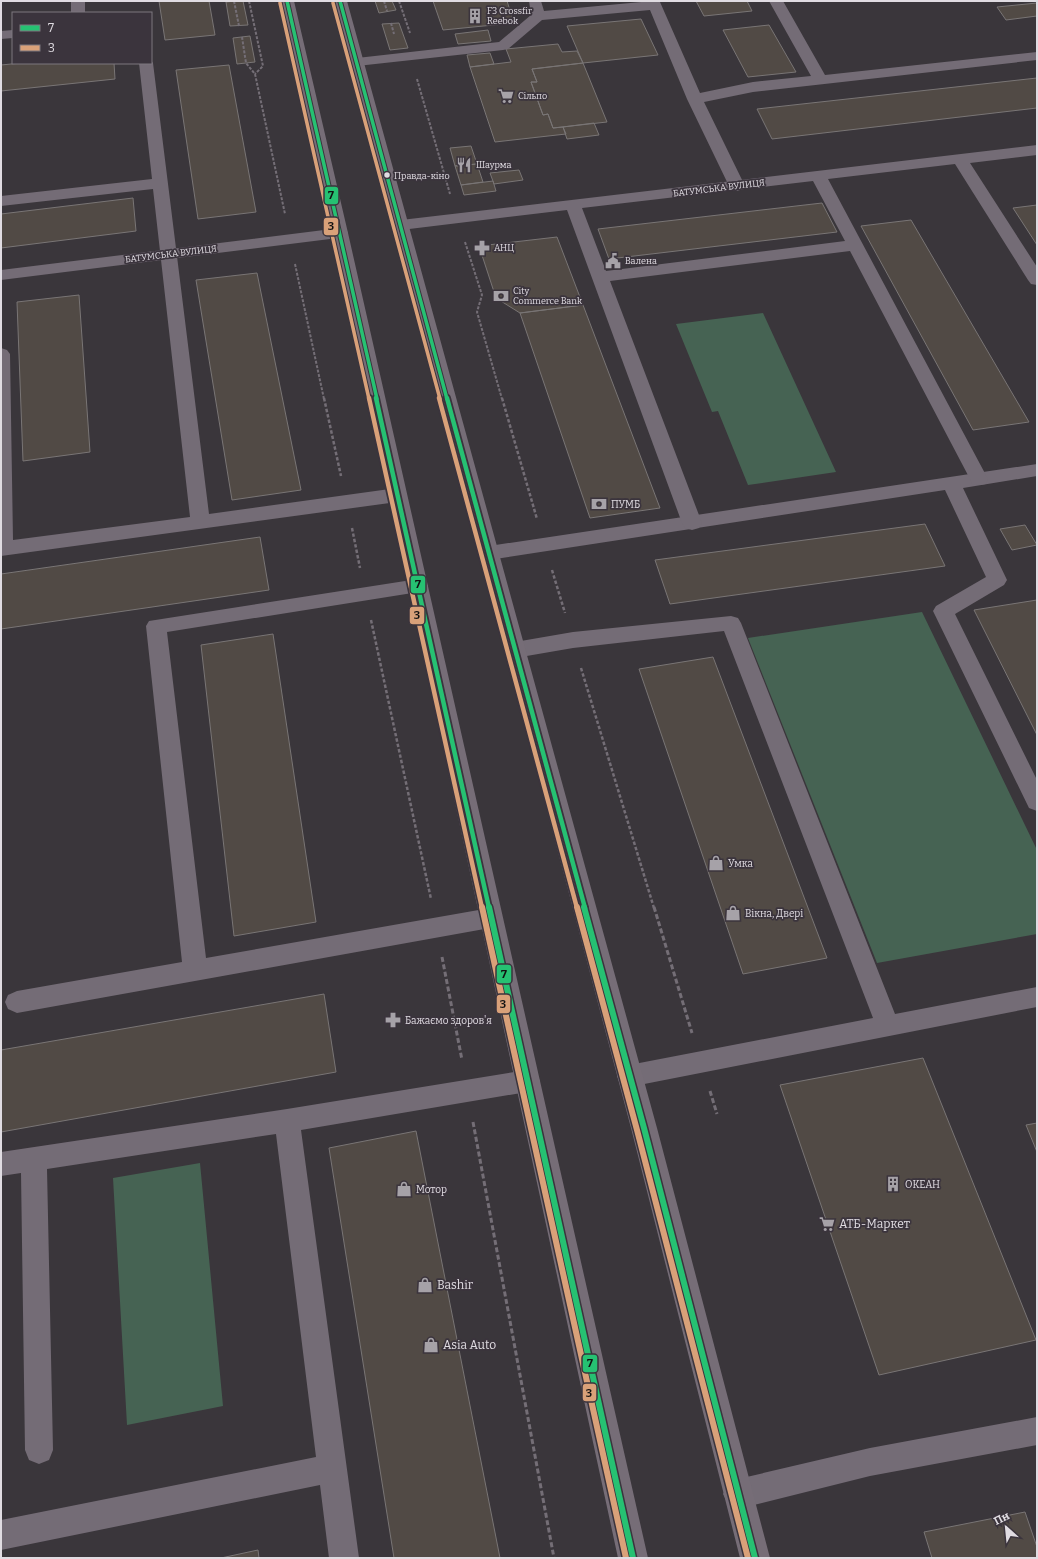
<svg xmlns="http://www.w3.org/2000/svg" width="1038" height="1559" viewBox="0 0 1038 1559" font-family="Bitter,serif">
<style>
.green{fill:#466353}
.building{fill:#514a45;stroke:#797575}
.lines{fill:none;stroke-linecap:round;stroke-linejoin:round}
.path-far2{stroke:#746e76;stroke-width:2;stroke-dasharray:3 1.5;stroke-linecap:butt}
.path-far1{stroke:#746e76;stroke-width:2.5;stroke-dasharray:3.5 2;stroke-linecap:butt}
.path{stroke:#746e76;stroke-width:3;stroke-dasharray:5 2.5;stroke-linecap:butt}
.lane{fill:#746c76;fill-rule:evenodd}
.street{fill:#746c76;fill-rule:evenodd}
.primary{fill:#766d77;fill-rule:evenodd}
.bus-1-far2-casing{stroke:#3b343d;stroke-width:5.5}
.bus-1-far1-casing{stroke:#3b343d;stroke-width:8}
.bus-1-casing{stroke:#3b343d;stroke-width:9}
.bus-2-far2-casing{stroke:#3b343d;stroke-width:5.5}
.bus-2-far1-casing{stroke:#3b343d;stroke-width:8}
.bus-2-casing{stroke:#3b343d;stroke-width:9}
.bus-1-far2{stroke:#26c172;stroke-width:3.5}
.bus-1-far1{stroke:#26c172;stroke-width:4.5}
.bus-1{stroke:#26c172;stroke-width:6}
.bus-2-far2{stroke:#d9a179;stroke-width:3.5}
.bus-2-far1{stroke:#d9a179;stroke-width:4.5}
.bus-2{stroke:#d9a179;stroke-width:6}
.bus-dot{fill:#e0dce2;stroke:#3b343d;stroke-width:1.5}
.labels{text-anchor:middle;stroke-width:3.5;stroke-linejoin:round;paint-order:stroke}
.far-poi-label{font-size:9px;fill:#e0dce2;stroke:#3b343d;text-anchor:start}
.bus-label{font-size:9px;fill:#e0dce2;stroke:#3b343d;text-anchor:start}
.far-street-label{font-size:9px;fill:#e0dce2;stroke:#3b343d}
.poi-label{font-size:10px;fill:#e0dce2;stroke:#3b343d;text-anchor:start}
.near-poi-label{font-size:12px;fill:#e0dce2;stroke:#3b343d;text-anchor:start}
.line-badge{stroke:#3b343d;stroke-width:1.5}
.pale-badge-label{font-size:11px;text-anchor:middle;font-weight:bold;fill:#111}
</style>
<rect width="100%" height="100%" fill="#3a363b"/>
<path class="green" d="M763,313L836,472L748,485L718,411L712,412L676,324Z
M922,612L1037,850V934L877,963L748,638Z
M200,1163L223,1406L127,1425L113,1178Z"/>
<path class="building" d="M159,1H209L215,35L165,40Z
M235,1H243L248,25L230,26L226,2Z
M375,1H392L396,10L379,13Z
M433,1H507L514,23L443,30Z
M696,1H747L752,11L704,16Z
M1037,3V16L1006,20L997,7Z
M641,19L658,55L583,63L567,26Z
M399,23L408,48L390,50L382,24Z
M769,25L796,72L748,77L723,30Z
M488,30L491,41L458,44L455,34Z
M250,36L255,62L237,64L233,38Z
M558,44L562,52L577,51L583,63L532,69L537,82H531L543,115L548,114L553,128L563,127L566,134L495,142L470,67L511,62L506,49Z
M490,53L494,64L470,67L467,55Z
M21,63H114L115,79L1,91V65Z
M583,63L607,122L553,128L548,114L543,115L531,82H537L532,69Z
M229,65L256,212L198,219L176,70Z
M1037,78V108L772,139L757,109Z
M594,123L599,135L567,139L563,127Z
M471,146L477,164L455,166L450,148Z
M477,164L483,182L461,185L455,166Z
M519,170L523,180L494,184L490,173Z
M493,181L496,191L464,195L461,185Z
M133,198L136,231L1,248V214Z
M822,203L837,232L609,259L598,229Z
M1037,205V245L1013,208Z
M911,220L1029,422L973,430L861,226Z
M557,237L583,305L520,313L496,298L479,246Z
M257,273L301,490L232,500L196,280Z
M79,295L90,452L23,461L17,302Z
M583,305L660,508L590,518L520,313Z
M925,524L945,566L670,604L655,560Z
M1025,525L1037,545L1012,550L1000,529Z
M260,537L269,590L1,629V574Z
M1037,600V735L974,610Z
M273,634L316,922L234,936L201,645Z
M713,657L827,958L743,974L639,669Z
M324,994L336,1072L1,1132V1050Z
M923,1058L1036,1340L879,1375L780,1085Z
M1037,1123V1152L1026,1125Z
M416,1131L500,1558H394L329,1148Z
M1025,1512L1037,1547V1558H932L924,1532Z
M258,1550L259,1558H221Z"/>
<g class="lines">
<path class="path-far2" d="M234,1L239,26
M249,1L263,66L255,74
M384,1L387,11
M399,1L410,33
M391,23L394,34
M242,37L246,63L255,74L285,214
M417,79L450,194
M465,242L482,295L477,312L502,399
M295,264L324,399"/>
<path class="path-far1" d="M324,398L341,476
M502,398L537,519
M352,528L360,568
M552,570L565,613
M371,620L431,899
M581,668L654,908"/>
<path class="path" d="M654,907L692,1033
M442,957L462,1060
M710,1091L717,1114
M473,1122L554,1558"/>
<path class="lane" d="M71,1H85V13H71Z
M529,1H541L544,11L652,1L660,2L700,93L753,82L811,76L769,1H783L825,75L1037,52V60L753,92L704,102L745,186L743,189L737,191L731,189L729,186L687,99L650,10L542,20L508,49L503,50L357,66L352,65L350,62L352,59L357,58L499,42L531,15Z
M13,30V38L1,39V31Z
M151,60L153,63L209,514L397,488L404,490L407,495L404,500L397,502L1,556V348L7,350L10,354L13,540L190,517L153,189L1,206V196L152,179L139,63H151Z
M1037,464V476L963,488L1007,580L1004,585L955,614L1037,780V811L1029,808L933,611L936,606L986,577L945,490L489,560L482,558L479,553L482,548L489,546Z
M418,579L425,581L428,586L425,591L167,632L206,958L490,908L498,911L502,918L498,925L490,928L17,1013L8,1009L5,1002L8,995L17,991L182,962L146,626L149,621Z
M731,616L738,618L741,623L895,1014L1037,987V1007L629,1087L620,1084L617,1076L620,1068L629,1065L873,1018L724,631L573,648L515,658L508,655L505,650L508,645L515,642L573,632Z
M527,1070L536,1073L540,1081L536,1089L527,1092L301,1130L359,1558H329L320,1485L1,1550V1520L316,1457L276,1134L47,1169L53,1450L49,1460L39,1464L29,1460L25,1450L21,1173L1,1176V1152L287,1109Z
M1037,1417V1445L870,1476L738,1509L728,1504L723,1494L728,1484L738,1479L870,1448Z"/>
<path class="street" d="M1037,145V155L970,163L1037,267V285L1031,284L1028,280L955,164L828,179L988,479L986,484L979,485L972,484L970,479L850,251L610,281L702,523L699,528L692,530L685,528L682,523L567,210L401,230L395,228L393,225L395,222L401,220ZM813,181L845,241L606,271L582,208Z
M340,228L346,229L348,233L346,237L1,280V270Z"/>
<path class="primary" d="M280,1H294L348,233L648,1558H618L332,233Z
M333,1H347L657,1128L770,1558H740L631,1128Z"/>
<defs>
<path id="bus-1-far2" d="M287,1L377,399
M340,1L447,399"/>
<path id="bus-1-far1" d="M376,398L489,908
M447,398L585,908"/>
<path id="bus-1" d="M489,907L633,1558
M584,907L644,1128L755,1558"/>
<path id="bus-2-far2" d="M280,3L369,399
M333,3L440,399"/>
<path id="bus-2-far1" d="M369,398L482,908
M439,398L577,908"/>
<path id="bus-2" d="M482,907L626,1558
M577,907L637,1130L748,1558"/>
</defs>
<use href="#bus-1-far2" class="bus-1-far2-casing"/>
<use href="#bus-1-far1" class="bus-1-far1-casing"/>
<use href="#bus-1" class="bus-1-casing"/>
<use href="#bus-2-far2" class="bus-2-far2-casing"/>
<use href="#bus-2-far1" class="bus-2-far1-casing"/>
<use href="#bus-2" class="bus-2-casing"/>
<use href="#bus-1-far2" class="bus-1-far2"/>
<use href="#bus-1-far1" class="bus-1-far1"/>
<use href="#bus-1" class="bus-1"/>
<use href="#bus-2-far2" class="bus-2-far2"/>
<use href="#bus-2-far1" class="bus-2-far1"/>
<use href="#bus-2" class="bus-2"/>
</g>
<defs>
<symbol id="building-bare" viewBox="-9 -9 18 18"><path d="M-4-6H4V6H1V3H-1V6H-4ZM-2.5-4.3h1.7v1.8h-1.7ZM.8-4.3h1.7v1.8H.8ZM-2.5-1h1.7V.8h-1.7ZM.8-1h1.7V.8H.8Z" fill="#a6a2a8" stroke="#3b343d" stroke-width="2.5" paint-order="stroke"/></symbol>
<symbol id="supermarket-bare" viewBox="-9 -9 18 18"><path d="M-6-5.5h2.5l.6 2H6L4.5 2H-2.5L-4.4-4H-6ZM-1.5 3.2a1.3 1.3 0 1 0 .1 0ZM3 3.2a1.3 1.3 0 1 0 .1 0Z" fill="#a6a2a8" stroke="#3b343d" stroke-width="2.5" paint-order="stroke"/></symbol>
<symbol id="restaurant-bare" viewBox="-9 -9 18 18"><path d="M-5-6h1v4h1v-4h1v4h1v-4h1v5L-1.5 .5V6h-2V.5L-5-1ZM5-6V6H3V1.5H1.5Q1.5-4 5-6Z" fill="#a6a2a8" stroke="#3b343d" stroke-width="2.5" paint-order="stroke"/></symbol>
<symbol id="pharmacy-bare" viewBox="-9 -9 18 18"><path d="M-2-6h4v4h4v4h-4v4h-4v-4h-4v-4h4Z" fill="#a6a2a8" stroke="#3b343d" stroke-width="2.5" paint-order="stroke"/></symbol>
<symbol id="civic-bare" viewBox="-9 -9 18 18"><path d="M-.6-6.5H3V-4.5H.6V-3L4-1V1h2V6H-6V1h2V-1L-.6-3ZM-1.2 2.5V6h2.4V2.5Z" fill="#a6a2a8" stroke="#3b343d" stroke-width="2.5" paint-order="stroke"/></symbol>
<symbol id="bank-bare" viewBox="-9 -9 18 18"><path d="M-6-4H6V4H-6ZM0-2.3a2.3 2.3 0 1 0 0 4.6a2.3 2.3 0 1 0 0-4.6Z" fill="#a6a2a8" stroke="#3b343d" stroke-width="2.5" paint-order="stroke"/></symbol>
<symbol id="shop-bare" viewBox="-9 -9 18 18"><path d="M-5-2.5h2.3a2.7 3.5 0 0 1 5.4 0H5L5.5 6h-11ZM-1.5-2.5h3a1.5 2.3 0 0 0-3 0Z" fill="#a6a2a8" stroke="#3b343d" stroke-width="2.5" paint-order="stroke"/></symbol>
</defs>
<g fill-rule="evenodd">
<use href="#building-bare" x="464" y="5" width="22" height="22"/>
<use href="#supermarket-bare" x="495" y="85" width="22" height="22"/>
<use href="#restaurant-bare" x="453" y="154" width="22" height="22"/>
<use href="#pharmacy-bare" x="471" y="237" width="22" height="22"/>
<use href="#civic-bare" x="602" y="250" width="22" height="22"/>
<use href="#bank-bare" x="490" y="285" width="22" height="22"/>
<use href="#bank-bare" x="588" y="493" width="22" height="22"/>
<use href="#shop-bare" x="705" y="852" width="22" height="22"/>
<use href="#shop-bare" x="722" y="902" width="22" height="22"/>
<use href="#pharmacy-bare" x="382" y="1009" width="22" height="22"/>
<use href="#building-bare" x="882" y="1173" width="22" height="22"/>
<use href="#shop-bare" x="393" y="1178" width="22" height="22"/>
<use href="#supermarket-bare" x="816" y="1213" width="22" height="22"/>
<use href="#shop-bare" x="414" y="1274" width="22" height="22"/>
<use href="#shop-bare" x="420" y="1334" width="22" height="22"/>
</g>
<circle class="bus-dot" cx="387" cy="175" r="3.5"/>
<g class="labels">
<g class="far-poi-label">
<text x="487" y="14">F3 Crossfir<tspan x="487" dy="10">Reebok</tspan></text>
<text x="518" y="99">Сільпо</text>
<text x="476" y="168">Шаурма</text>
<text x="494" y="251">АНЦ</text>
<text x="625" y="264">Валена</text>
<text x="513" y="294">City<tspan x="513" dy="10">Commerce Bank</tspan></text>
</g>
<g class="bus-label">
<text x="394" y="179">Правда-кіно</text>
</g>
<g class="far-street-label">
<text transform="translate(719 188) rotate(-7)" y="3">БАТУМСЬКА ВУЛИЦЯ</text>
<text transform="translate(171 254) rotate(-7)" y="3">БАТУМСЬКА ВУЛИЦЯ</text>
</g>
<g class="poi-label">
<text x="611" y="508">ПУМБ</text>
<text x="728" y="867">Умка</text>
<text x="745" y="917">Вікна, Двері</text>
<text x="405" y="1024">Бажаємо здоров'я</text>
<text x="905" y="1188">ОКЕАН</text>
<text x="416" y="1193">Мотор</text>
</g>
<g class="near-poi-label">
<text x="839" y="1228">АТБ-Маркет</text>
<text x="437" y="1289">Bashir</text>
<text x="443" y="1349">Asia Auto</text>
</g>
</g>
<g class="line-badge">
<rect x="324" y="186" width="15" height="19" rx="4" fill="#26c172"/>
<rect x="323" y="217" width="16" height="19" rx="4" fill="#d9a179"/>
<rect x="410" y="575" width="16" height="19" rx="4" fill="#26c172"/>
<rect x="409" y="606" width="16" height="19" rx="4" fill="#d9a179"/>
<rect x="496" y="964" width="16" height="20" rx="4" fill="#26c172"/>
<rect x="496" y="994" width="15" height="20" rx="4" fill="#d9a179"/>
<rect x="582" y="1354" width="16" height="19" rx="4" fill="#26c172"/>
<rect x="582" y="1383" width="15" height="19" rx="4" fill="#d9a179"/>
</g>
<g class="pale-badge-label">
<text x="331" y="199">7</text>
<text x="331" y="230">3</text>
<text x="418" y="588">7</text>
<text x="417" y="619">3</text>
<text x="504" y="978">7</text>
<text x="503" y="1008">3</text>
<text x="590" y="1367">7</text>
<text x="589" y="1397">3</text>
</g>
<rect width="1038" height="1559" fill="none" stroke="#e0dce2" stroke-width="4"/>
<rect x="12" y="12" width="140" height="52" fill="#3b343d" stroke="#7d777f"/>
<rect x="20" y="25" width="20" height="6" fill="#26c172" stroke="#7d777f"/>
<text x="48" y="32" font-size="12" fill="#e0dce2">7</text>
<rect x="20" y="45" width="20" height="6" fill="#d9a179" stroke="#7d777f"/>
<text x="48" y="52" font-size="12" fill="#e0dce2">3</text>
<g transform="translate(1006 1527) rotate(333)" stroke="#3b343d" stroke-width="3" paint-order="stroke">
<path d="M0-3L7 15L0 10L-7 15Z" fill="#e0dce2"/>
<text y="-6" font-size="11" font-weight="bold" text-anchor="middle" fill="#e0dce2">Пн</text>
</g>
</svg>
